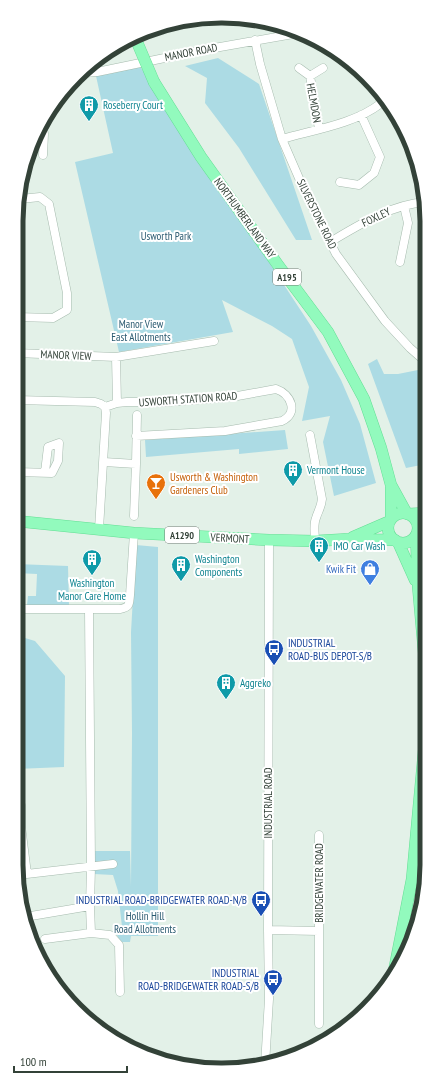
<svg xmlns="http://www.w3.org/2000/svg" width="443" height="1086" viewBox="0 0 443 1086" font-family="'PT Sans Narrow',sans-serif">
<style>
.green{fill:#acdbe4}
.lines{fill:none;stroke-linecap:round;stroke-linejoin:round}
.minor-casing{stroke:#a6bbae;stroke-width:9}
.major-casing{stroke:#63de94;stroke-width:12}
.minor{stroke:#fff;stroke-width:8}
.major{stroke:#92fabd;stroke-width:11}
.major-bridge-casing{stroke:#63de94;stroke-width:12;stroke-linecap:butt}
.major-bridge{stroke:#92fabd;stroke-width:11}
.labels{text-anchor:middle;stroke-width:4;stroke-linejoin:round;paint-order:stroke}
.shield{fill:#fff;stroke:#707b74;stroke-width:1}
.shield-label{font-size:10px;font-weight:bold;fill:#334238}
.street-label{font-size:11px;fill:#334238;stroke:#fff}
.culture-label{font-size:11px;fill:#0d838f;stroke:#fff;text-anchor:start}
.park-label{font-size:11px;fill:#2a5a70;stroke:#fff}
.food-label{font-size:11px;fill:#c56008;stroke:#fff;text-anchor:start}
.shop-label{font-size:11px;fill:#366cbe;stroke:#fff;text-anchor:end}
.transit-label{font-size:11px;fill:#164399;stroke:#fff;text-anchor:end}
.rim{fill:none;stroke:#334238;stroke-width:5}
</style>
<rect width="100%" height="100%" fill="#e3f1e8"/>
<path class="green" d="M218,58L259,84L312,240H296L239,148L205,103L207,78L185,66Z
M138,63L311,326L341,380L360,424L376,483L334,496L323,442L330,416L302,421L309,387L292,339L272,326L222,300L233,332L119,352L75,162L113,153L96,76Z
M377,359L384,374H398L423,369L426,371V464L406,468L368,364Z
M285,430L288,449L239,454V449L146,457L145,440Z
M136,545L158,547V936H131L130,942H120L117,935L111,932L112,931L121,930L122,927L118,891L113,875L94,874V851H130L131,887L132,733L131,632Z
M16,564L68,566L69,605H27L28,596H36L37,574L16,573Z
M16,638H25L35,641L65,676L64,767L16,769Z"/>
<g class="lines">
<defs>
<path id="minor" d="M255,40L260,64L282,139L305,192L336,254L385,321L410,348L426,362
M299,68L310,76L323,68
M84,73L97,72L203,50L299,33
M310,76L319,129
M43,128L44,134L43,155
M282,139C313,130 354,124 380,104L381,94
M340,182L359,185L374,173L380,157L361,115
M330,242C359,225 390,205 425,202
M400,262L408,223L404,206
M16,317L53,318L67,310V293L49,204L40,197L20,199
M16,353L116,357L214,341
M116,357L117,403
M16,400L95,402L101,404L105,407
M105,407L117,403L127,402H167L232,397L276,389C291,394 299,413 282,421L225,431L136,436
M310,435L322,499C321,508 318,511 316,518C313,525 315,534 315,541
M104,462L136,464
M16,472L52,473L58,461L59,443L48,447L45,472
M134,516L136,464L137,415
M99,529L106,413L105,407
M16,609H120C130,607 129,605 130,595L134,533
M21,805V826L27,874
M319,835V1024
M18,875L113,864
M90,906L91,933L110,935L119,945L120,992
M25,917L90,906L91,867L89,609
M268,930L319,931
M45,939L91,933
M265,1065L269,999L268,930L269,540"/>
<path id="major" d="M154,82L201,157L278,265L328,332L364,399L381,448L391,485L407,514
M391,488V519
M388 528a15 15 0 1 1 30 0a15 15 0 1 1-30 0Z
M408,514L426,513
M16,521L134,533L269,540L315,541L349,539L395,540
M353,537L390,521
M398,542L415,580
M394,971L412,879L424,750V653L418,586L416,535"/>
</defs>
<use href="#minor" class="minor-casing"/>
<use href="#major" class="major-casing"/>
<use href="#minor" class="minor"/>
<use href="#major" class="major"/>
<defs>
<path id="major-bridge" d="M137,42L154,82"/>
</defs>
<use href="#major-bridge" class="major-bridge-casing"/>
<use href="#major-bridge" class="major-bridge"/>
</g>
<defs>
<symbol id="building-pin" viewBox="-11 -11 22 30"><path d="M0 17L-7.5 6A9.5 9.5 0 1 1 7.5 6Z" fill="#0f9aa8" stroke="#fff"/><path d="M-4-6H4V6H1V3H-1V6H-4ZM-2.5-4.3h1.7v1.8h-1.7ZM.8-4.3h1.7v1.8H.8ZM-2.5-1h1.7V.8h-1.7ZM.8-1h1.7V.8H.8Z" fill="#fff"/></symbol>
<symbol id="bar-pin" viewBox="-11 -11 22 30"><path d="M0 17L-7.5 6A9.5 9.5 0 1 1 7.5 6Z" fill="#e8710a" stroke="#fff"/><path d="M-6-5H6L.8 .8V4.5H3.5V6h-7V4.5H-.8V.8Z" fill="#fff"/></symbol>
<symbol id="shop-pin" viewBox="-11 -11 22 30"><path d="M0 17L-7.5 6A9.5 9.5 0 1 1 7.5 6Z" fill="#3f7fe0" stroke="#fff"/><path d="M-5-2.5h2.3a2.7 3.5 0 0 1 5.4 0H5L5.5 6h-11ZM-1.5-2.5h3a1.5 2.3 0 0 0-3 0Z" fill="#fff"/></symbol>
<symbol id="bus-pin" viewBox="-11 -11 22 30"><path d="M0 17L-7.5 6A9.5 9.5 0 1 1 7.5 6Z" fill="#1a4fb4" stroke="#fff"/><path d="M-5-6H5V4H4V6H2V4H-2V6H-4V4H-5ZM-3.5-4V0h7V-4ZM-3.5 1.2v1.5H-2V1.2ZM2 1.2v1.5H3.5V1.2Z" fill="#fff"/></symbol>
</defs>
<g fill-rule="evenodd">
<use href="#building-pin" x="78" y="94" width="22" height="30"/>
<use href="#building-pin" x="282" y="459" width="22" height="30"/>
<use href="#bar-pin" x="145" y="472" width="22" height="30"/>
<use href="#building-pin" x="308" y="535" width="22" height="30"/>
<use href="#building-pin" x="81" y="548" width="22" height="30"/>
<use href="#building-pin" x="170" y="554" width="22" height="30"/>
<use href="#shop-pin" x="359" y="558" width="22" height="30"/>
<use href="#bus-pin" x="263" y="638" width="22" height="30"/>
<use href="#building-pin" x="215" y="672" width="22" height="30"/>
<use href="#bus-pin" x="250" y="889" width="22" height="30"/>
<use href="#bus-pin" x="262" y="968" width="22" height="30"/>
</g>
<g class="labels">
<g class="shield">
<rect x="273" y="269" width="28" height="16" rx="3"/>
<rect x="165" y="527" width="34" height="16" rx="3"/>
</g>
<g class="shield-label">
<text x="287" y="281">A195</text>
<text x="182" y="539">A1290</text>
</g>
<g class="street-label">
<text transform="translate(191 52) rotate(-11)" y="4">MANOR ROAD</text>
<text transform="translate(314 103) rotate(80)" y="4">HELMDON</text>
<text transform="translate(317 214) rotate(64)" y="4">SILVERSTONE ROAD</text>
<text transform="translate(376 217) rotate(-25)" y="4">FOXLEY</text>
<text transform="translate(245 218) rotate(54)" y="4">NORTHUMBERLAND WAY</text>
<text transform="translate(66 355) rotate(2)" y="4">MANOR VIEW</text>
<text transform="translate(188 399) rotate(-4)" y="4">USWORTH STATION ROAD</text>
<text transform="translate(230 538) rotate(3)" y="4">VERMONT</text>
<text transform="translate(268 803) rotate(-90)" y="4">INDUSTRIAL ROAD</text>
<text transform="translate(319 883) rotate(-90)" y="4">BRIDGEWATER ROAD</text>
</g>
<g class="culture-label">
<text x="103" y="109">Roseberry Court</text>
<text x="307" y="474">Vermont House</text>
<text x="333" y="550">IMO Car Wash</text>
<text x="195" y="563">Washington<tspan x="195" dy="13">Components</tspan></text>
<text x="92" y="587" text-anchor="middle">Washington<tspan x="92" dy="13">Manor Care Home</tspan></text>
<text x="240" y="687">Aggreko</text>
</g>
<g class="park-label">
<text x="166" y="240">Usworth Park</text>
<text x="141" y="328">Manor View<tspan x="141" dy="13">East Allotments</tspan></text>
<text x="145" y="920">Hollin Hill<tspan x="145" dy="13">Road Allotments</tspan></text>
</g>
<g class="food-label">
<text x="170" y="481">Usworth &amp; Washington<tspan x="170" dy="13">Gardeners Club</tspan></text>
</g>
<g class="shop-label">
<text x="356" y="573">Kwik Fit</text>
</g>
<g class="transit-label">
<text x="288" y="647" text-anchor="start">INDUSTRIAL<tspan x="288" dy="13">ROAD-BUS DEPOT-S/B</tspan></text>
<text x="247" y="904">INDUSTRIAL ROAD-BRIDGEWATER ROAD-N/B</text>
<text x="259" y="977">INDUSTRIAL<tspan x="259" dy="13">ROAD-BRIDGEWATER ROAD-S/B</tspan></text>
</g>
</g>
<path d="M0 0H443V1086H0ZM221 23H222A198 198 0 0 1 420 221V865A198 198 0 0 1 222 1063H221A198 198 0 0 1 23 865V221A198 198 0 0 1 221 23Z" fill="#fff" fill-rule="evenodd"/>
<path class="rim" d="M221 23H222A198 198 0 0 1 420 221V865A198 198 0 0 1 222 1063H221A198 198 0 0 1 23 865V221A198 198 0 0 1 221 23Z"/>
<path d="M14 1066v6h113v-6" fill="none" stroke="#334238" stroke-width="2"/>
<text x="20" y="1066" font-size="12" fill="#334238" stroke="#ffffff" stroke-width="3" paint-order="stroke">100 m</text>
</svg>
